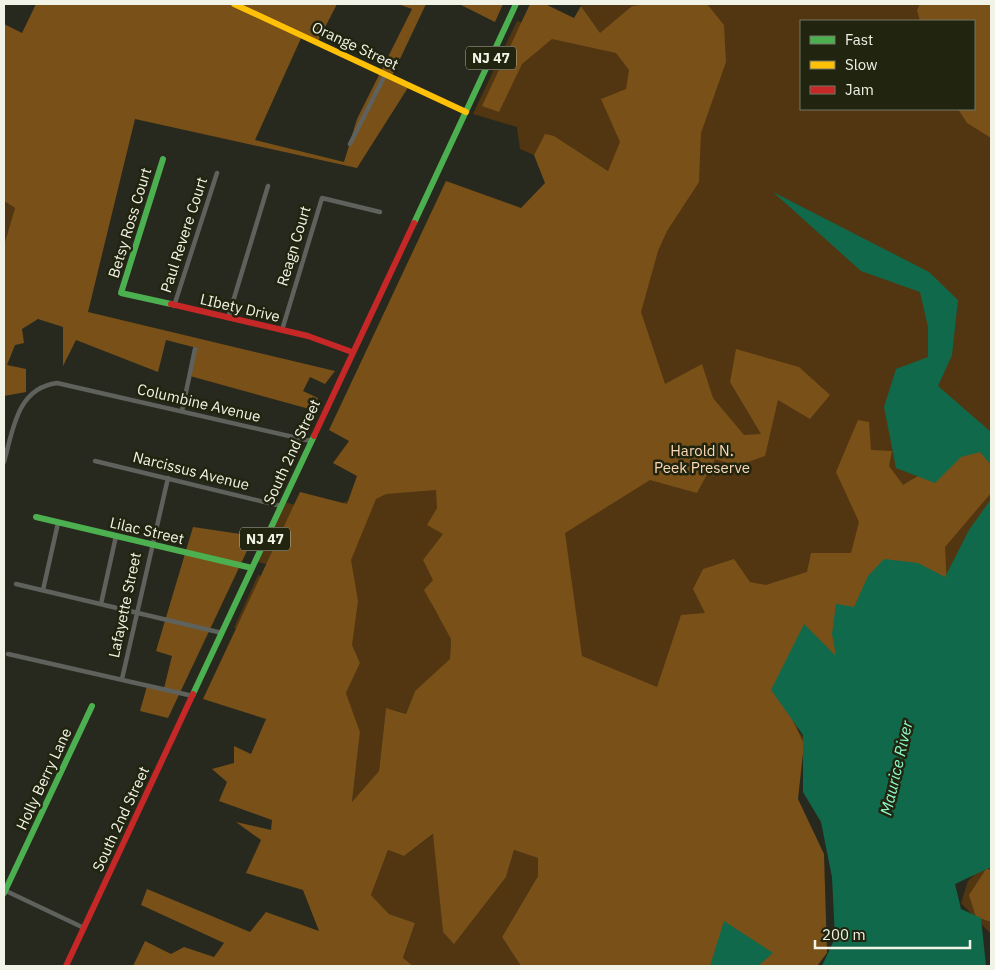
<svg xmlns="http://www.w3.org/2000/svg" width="995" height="970" viewBox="0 0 995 970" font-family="'IBM Plex Sans',sans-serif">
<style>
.green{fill:#523611;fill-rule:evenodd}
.forest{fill:#795018;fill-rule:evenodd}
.water{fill:#10694b}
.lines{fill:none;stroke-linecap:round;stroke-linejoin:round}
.street{stroke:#5e615c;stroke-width:4.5}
.fast{stroke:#4caf50;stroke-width:6}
.slow{stroke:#ffc107;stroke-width:6}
.jam{stroke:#c62828;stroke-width:6}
.labels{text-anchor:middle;stroke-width:5;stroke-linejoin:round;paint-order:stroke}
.shield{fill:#21240f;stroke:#b2b5a6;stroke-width:1}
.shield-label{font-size:14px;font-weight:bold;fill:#f0f3e6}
.street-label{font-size:15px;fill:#f0f3e6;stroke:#21240f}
.park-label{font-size:15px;fill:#fbd8b4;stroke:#21240f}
.water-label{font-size:16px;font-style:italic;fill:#8cfaca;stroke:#21240f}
</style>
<rect width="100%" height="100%" fill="#27291e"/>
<path class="green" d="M584,4H647L632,6L600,34L581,6Z
M696,4H991V586L795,717L798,730L808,745L431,603L438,616L452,619L450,660L415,691L406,714L386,708L379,771L352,803L360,732L346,693L360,663L357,656L234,628L258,575L358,597L274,566L254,561L283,502L326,512L378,485L659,239L615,156L608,171L560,140L545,135L534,155L520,149L517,127L473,114L517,21L718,82ZM801,21H974V109H801Z
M4,201L15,208L4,245Z
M434,834L443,932L506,877L514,850L538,858V876L502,937L521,966H413L403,959L415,923L389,914L371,895L388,850L404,856Z
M991,859V891L976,917L991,922V934L961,903L968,881Z"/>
<path class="forest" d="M36,4H337L317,43L302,36L255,140L344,162L357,119L412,9L398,4H426L391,78L409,86L357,168L135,119L88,312L335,371L325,384L310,377L303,391L318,398L313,410L190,376L197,348L166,340L158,372L76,340L63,366V327L38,319L22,329L24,343L15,345L7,365L26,369V392L4,396V245L15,208L4,201V24L22,33Z
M459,4H503L495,22Z
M530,4H545L574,18L581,6L600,33L632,6L647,4H707L724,25L726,62L701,133L699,182L667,231L658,251L641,312L665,384L702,364L713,398L744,435L761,434L730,382L736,349L799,367L830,395L810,419L778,400L765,456L737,466L715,459L697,493L650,480L565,533L582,656L657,687L681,615L705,613L693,589L703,569L734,559L750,582L766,585L807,572L811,553H851L859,522L836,472L858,420L869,422L871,450L892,451L889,466L903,485L966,447L991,452V493L945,547L947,586L838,657L785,704L804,744L798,799L824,854L827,953L817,966H521L502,937L538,876V858L514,850L506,877L454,944L443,932L433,834L404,856L388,850L371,895L389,914L415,923L403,958L413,966H133L145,941L171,954L184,947L214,957L224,943L141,905L147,889L250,932L266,912L319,931L303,890L246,873L261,840L236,822L271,830L272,820L219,801L227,782L212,769L234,763V746L251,754L266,719L203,699L300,492L347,504L357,476L333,463L349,441L329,430L446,181L521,208L545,183L534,155L545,134L554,136L608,171L620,142L601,99L626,89L629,70L616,53L552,39L522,64L499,112L482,106ZM436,490L437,508L427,525L443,534L423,560L433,580L424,590L451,639L450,659L415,691L406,714L386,708L379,771L352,802L360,732L346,693L360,663L352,645L358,601L351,560L376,499L386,494Z
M920,4H991V138L967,123L958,109H974V21H920L917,10Z
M193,527L254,536L168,718L140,711L147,686L164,688L172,656L156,651Z
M986,869L991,870V922L976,917L969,895Z"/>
<path class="water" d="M773,192L929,272L958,300L952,355L938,386L991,432V465L980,452L961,457L935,483L896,468L884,407L896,369L928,357V327L920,292L861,271Z
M991,499V867L955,884L961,909L981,918L986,966H822L835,938L832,877L821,822L803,792V735L771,690L804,624L836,656L832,634L836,604L854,607L868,576L884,559L918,563L945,577L969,530Z
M724,921L773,953L758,966H710Z"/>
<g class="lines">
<path class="street" d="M350,144L385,75
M174,306L217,173
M228,318L268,186
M282,330L322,198L380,212
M182,411L195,349
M95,461L281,506
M4,462C13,430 17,388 57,383L311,441
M16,584L222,633
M43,590L58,523
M101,604L116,536
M8,654L193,696
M122,679L168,478
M4,890L84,928"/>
<path class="fast" d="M163,159L121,293L171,304
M414,223L516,4
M36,517L252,568
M193,694L314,436
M4,893L92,706"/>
<path class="slow" d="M234,4L466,112"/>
<path class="jam" d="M171,304L308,336L352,352
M314,436L414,223
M66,966L193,694"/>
</g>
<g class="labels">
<g class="shield">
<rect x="466" y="46.5" width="50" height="23" rx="4"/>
<rect x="240" y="527.5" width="50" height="23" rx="4"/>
</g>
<g class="shield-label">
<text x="491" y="63">NJ 47</text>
<text x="265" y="544">NJ 47</text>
</g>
<g class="street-label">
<text transform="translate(355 46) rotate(25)" y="5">Orange Street</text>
<text transform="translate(130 223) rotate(-73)" y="5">Betsy Ross Court</text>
<text transform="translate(184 235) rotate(-72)" y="5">Paul Revere Court</text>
<text transform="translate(294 246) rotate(-73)" y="5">Reagn Court</text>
<text transform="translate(240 308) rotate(13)" y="5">LIbety Drive</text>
<text transform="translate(199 403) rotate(13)" y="5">Columbine Avenue</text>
<text transform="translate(292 452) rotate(-65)" y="5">South 2nd Street</text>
<text transform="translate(191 471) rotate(14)" y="5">Narcissus Avenue</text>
<text transform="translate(147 531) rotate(13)" y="5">Lilac Street</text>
<text transform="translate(125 605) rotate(-78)" y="5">Lafayette Street</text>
<text transform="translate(44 779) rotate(-65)" y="5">Holly Berry Lane</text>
<text transform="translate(121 819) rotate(-65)" y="5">South 2nd Street</text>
</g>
<g class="park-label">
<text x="702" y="456">Harold N.<tspan x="702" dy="17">Peek Preserve</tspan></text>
</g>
<g class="water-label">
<text transform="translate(896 768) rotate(-77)" y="6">Maurice River</text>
</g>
</g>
<rect width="995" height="970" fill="none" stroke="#f0f3e6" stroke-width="10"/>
<rect x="800" y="20" width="175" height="90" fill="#21240f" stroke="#747765"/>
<rect x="810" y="36" width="25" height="8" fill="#4caf50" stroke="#747765"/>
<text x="845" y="45" font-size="15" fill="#f0f3e6">Fast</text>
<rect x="810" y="61" width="25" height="8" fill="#ffc107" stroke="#747765"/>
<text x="845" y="70" font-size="15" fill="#f0f3e6">Slow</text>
<rect x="810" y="86" width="25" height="8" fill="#c62828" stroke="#747765"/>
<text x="845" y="95" font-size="15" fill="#f0f3e6">Jam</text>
<path d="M815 940v8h155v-8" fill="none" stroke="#f0f3e6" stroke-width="2.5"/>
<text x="822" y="940" font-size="15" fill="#f0f3e6" stroke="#21240f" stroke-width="4" paint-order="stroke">200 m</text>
</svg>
